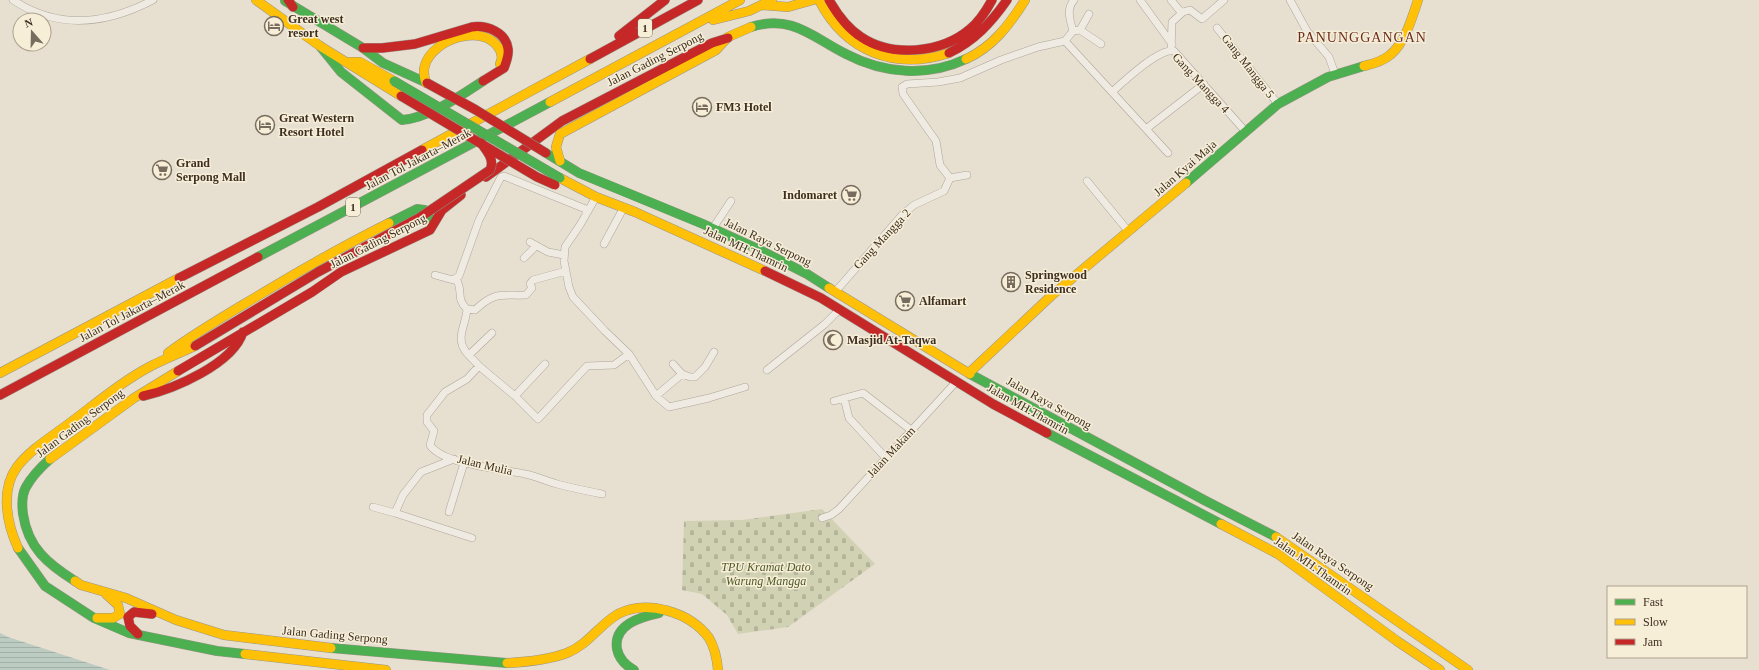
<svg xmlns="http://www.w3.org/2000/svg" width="1759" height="670" viewBox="0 0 1759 670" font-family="'Times New Roman',serif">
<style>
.cemetery{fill:url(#cemetery-stones)}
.water{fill:url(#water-rules)}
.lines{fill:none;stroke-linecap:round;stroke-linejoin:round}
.street-casing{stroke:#ada599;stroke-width:8}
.fast-casing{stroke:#9c958a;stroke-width:10}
.slow-casing{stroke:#9c958a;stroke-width:10}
.jam-casing{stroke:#9c958a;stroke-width:10}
.street{stroke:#efebe3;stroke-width:7}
.fast{stroke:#4caf50;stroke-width:9}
.slow{stroke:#ffc107;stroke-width:9}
.jam{stroke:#c62828;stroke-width:9}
.fast-bridge-casing{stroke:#928b80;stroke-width:10;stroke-linecap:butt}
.jam-bridge-casing{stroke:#928b80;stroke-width:10;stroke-linecap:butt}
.fast-bridge{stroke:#4caf50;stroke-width:9}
.jam-bridge{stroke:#c62828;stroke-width:9}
.labels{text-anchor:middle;stroke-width:3;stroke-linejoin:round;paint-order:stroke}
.shield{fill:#f7eed8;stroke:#756857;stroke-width:1}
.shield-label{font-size:11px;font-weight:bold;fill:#3d2e20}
.poi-label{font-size:12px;font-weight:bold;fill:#3d2e20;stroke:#f7eed8;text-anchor:start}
.street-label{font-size:12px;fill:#3d2e20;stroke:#f7eed8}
.park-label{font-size:12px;font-style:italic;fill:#4d5a26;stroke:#f7eed8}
.quarter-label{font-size:14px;letter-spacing:1px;fill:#6b2e1e;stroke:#f7eed8}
</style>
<defs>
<pattern id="cemetery-stones" width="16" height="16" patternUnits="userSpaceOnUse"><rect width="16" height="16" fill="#d1d1b3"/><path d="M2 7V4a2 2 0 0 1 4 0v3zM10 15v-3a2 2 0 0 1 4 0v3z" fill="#b4b49a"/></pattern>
<pattern id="water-rules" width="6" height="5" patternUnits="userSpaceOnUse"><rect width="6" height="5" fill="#bcccc2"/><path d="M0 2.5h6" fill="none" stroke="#a2b0a6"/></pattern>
</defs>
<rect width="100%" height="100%" fill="#e7e0d1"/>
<path class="cemetery" d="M822,509L875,564L788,627L738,634L727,615L702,594L682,590L684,521L742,520Z"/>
<path class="water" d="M0,633L8,637L110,670H0Z"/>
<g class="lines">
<defs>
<path id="street" d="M13,0C58,30 107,24 153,0
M1140,0L1172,44
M1171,0L1180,11L1183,12
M1290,0L1307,31L1329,57L1335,74
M1217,28L1278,104
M1080,30L1101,44
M1073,31L1080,30L1089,14
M1065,41L1146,129L1204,84
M1171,50L1172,22L1183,12L1190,10L1202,19L1224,0
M1112,92C1123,82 1159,48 1174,51L1246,132
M1146,129L1168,153
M950,178L940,165L936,141L903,94L902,87L907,84L938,82L960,78L1001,60L1038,47L1065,41L1073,31C1070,20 1066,9 1074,0
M950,178L967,175
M1087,181L1129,232
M596,197L580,225L565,247L564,261L569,287L573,297L605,331L629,354L656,396L669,407L709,398L745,387
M713,228L731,201
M530,242L548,252L564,255
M604,244L624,207
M524,258L536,246
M435,275L453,280L459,276L479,220L501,177L504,176L588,210
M456,279C464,291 455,298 467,309
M836,291L902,215L914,205L944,191L950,178
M467,309C466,325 455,338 466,352C470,357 475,361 479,366L467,379L445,392L427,415V422L434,431L430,445C443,465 503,469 525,474C536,476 546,481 557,484C572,488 587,491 602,494
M467,309L475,310C495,291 501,296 526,295L532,288L530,284L533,280L566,271
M469,355L492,333
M479,366L515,396L538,419L587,366L614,365L629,354
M767,370L825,324L839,310
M682,374L690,377H695L705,367L714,352
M515,396L545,364
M656,396L682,374L673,364
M844,398L849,418L886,458
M834,401L863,393L911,430
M373,507L395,513L403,495L421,472L454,459
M449,512L464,463
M395,513L472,538
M822,518L831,515L839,509L956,382"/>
<path id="fast" d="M285,1L363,48L383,63L427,83
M751,27C792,14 812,37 846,54C884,74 928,77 966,59
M320,46L341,72L402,120C429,118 460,96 483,81
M546,153L579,173L703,224L758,249L807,274L829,288
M1186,183L1278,104L1328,77L1364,66
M389,223L417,209L425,210L431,220
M258,257L550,102
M970,374L1204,500L1276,537
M1047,433L1221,524
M50,459C41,467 32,476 26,487C22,494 22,506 23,514C28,548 48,564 75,581
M18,548L45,586L94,618L129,633L217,651L245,654
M331,648L507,663
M634,670C625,665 619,659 617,649C613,625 640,617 659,613"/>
<path id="slow" d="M256,0L320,46L401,96
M819,0C845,51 894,71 949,53
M762,5L788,7L813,0
M713,20L749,11L772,0
M966,59C993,47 1010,24 1025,0
M350,62H360L394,81
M1364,66C1373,64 1383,61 1390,55C1405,43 1412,18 1418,0
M426,83C424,77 423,71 425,65C433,39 482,23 498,47C502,52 503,58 500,64
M550,102L740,0
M422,150L590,59
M560,161L556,147L560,134L716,50L728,37L751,27
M560,178L596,197L635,212L765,271
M829,288L970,374
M168,353C199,330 233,311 266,291C306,267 347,244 389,223
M0,373L179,278
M969,373L1051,296L1186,183
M50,459L134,398L178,371
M1221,524L1278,554L1397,641L1440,670
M1276,537L1468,670
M18,548C7,524 0,490 17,467C29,451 48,439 63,428C92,407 119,383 151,366C165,359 180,353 195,346
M75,581L81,585L126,598L176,620L224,635L331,648
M97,618H113L120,614L118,605L106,594
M245,654L386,670
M507,663C527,662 548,660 567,653C589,644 599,625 618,614C647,599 690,612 709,638C715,648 717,659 718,670"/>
<path id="jam" d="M288,0L293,7
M829,0C837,14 847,28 861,37C892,58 942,53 970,29C980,21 986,11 992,0
M619,36L665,0
M363,48H382L415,44L472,27C487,25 506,32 508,49C509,56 506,62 504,68L483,81
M949,53C974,41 991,23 1007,0
M590,59L698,0
M486,177L562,121L712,43L728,38
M765,271L821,298L993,404L1047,433
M179,278L318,207L422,150
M178,371L312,292L341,272L430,230L442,210L461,195
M0,395L258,257
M143,396C174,389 233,364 243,332
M138,634L130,626L128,617L134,612L152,614"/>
</defs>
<use href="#street" class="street-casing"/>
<use href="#fast" class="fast-casing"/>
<use href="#slow" class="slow-casing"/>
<use href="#jam" class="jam-casing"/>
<use href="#street" class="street"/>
<use href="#fast" class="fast"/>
<use href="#slow" class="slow"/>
<use href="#jam" class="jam"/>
<defs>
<path id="fast-bridge" d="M394,81L560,178"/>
<path id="jam-bridge" d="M427,83L476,110L546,153
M401,96L537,177L555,185
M195,346L318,272L419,218L490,170C495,160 487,151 481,143"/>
</defs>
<use href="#fast-bridge" class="fast-bridge-casing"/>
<use href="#jam-bridge" class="jam-bridge-casing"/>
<use href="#fast-bridge" class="fast-bridge"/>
<use href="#jam-bridge" class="jam-bridge"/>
</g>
<defs>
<symbol id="hotel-ring" viewBox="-11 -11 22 22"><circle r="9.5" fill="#f7eed8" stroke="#786c5e" stroke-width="1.5"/><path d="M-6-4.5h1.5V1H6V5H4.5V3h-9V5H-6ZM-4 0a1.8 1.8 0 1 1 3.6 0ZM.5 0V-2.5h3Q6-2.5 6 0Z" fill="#786c5e"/></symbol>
<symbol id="supermarket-ring" viewBox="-11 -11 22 22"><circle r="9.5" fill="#f7eed8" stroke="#786c5e" stroke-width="1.5"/><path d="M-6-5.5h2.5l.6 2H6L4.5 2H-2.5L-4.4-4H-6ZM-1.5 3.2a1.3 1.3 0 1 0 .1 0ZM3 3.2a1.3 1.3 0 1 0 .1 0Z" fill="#786c5e"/></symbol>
<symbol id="building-ring" viewBox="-11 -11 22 22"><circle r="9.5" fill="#f7eed8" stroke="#786c5e" stroke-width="1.5"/><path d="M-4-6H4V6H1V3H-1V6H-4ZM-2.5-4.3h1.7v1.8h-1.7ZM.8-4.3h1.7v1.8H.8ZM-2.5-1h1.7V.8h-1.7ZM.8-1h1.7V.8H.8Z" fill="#786c5e"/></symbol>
<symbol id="mosque-ring" viewBox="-11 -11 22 22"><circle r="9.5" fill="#f7eed8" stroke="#786c5e" stroke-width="1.5"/><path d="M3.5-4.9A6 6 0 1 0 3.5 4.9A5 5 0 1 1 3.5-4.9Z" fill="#786c5e"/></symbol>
</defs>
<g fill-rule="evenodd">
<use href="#hotel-ring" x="263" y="15" width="22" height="22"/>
<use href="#hotel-ring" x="691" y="96" width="22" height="22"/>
<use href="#hotel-ring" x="254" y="114" width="22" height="22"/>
<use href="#supermarket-ring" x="151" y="159" width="22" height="22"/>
<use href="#supermarket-ring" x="840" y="184" width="22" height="22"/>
<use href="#building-ring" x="1000" y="271" width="22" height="22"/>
<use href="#supermarket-ring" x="894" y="290" width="22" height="22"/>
<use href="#mosque-ring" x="822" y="329" width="22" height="22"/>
</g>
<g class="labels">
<g class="shield">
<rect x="638" y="19" width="14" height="18" rx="3"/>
<rect x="346" y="198" width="14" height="18" rx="3"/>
</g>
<g class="shield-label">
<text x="645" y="32">1</text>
<text x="353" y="211">1</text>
</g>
<g class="poi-label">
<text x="288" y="23">Great west<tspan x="288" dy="14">resort</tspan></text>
<text x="716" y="111">FM3 Hotel</text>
<text x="279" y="122">Great Western<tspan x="279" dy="14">Resort Hotel</tspan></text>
<text x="176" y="167">Grand<tspan x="176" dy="14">Serpong Mall</tspan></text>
<text x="837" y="199" text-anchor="end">Indomaret</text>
<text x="1025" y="279">Springwood<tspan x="1025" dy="14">Residence</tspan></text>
<text x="919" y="305">Alfamart</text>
<text x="847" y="344">Masjid At-Taqwa</text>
</g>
<g class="street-label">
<text transform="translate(655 59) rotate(-27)" y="4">Jalan Gading Serpong</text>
<text transform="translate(1248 66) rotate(52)" y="4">Gang Mangga 5</text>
<text transform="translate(1201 83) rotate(47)" y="4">Gang Mangga 4</text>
<text transform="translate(418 159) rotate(-28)" y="4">Jalan Tol Jakarta–Merak</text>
<text transform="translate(1185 168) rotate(-41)" y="4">Jalan Kyai Maja</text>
<text transform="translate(882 239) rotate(-47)" y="4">Gang Mangga 2</text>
<text transform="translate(378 241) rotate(-27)" y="4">Jalan Gading Serpong</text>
<text transform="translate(768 242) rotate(26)" y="4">Jalan Raya Serpong</text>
<text transform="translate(746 249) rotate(25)" y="4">Jalan MH.Thamrin</text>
<text transform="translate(132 311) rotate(-28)" y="4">Jalan Tol Jakarta–Merak</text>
<text transform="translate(1049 403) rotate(29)" y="4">Jalan Raya Serpong</text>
<text transform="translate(1028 409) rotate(29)" y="4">Jalan MH.Thamrin</text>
<text transform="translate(80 423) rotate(-37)" y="4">Jalan Gading Serpong</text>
<text transform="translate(891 452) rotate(-47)" y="4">Jalan Makam</text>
<text transform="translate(485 465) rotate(13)" y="4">Jalan Mulia</text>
<text transform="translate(1333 561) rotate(34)" y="4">Jalan Raya Serpong</text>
<text transform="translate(1313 566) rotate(35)" y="4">Jalan MH.Thamrin</text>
<text transform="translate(335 635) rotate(5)" y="4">Jalan Gading Serpong</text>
</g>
<g class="park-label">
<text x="766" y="571">TPU Kramat Dato<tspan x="766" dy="14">Warung Mangga</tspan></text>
</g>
<g class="quarter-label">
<text x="1362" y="42">PANUNGGANGAN</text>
</g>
</g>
<rect x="1607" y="586" width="140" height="72" fill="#f7eed8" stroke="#ada18e"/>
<rect x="1615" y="599" width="20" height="6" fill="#4caf50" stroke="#ada18e"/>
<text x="1643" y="606" font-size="12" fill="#3d2e20">Fast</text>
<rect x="1615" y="619" width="20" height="6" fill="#ffc107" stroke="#ada18e"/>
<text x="1643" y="626" font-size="12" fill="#3d2e20">Slow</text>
<rect x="1615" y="639" width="20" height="6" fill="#c62828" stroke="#ada18e"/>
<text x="1643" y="646" font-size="12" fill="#3d2e20">Jam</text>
<g transform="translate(32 32) rotate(340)"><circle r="19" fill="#f7eed8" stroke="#ada18e"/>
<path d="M0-3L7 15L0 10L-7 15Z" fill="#786c5e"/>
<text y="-6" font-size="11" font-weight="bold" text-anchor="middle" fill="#3d2e20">N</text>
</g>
</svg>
